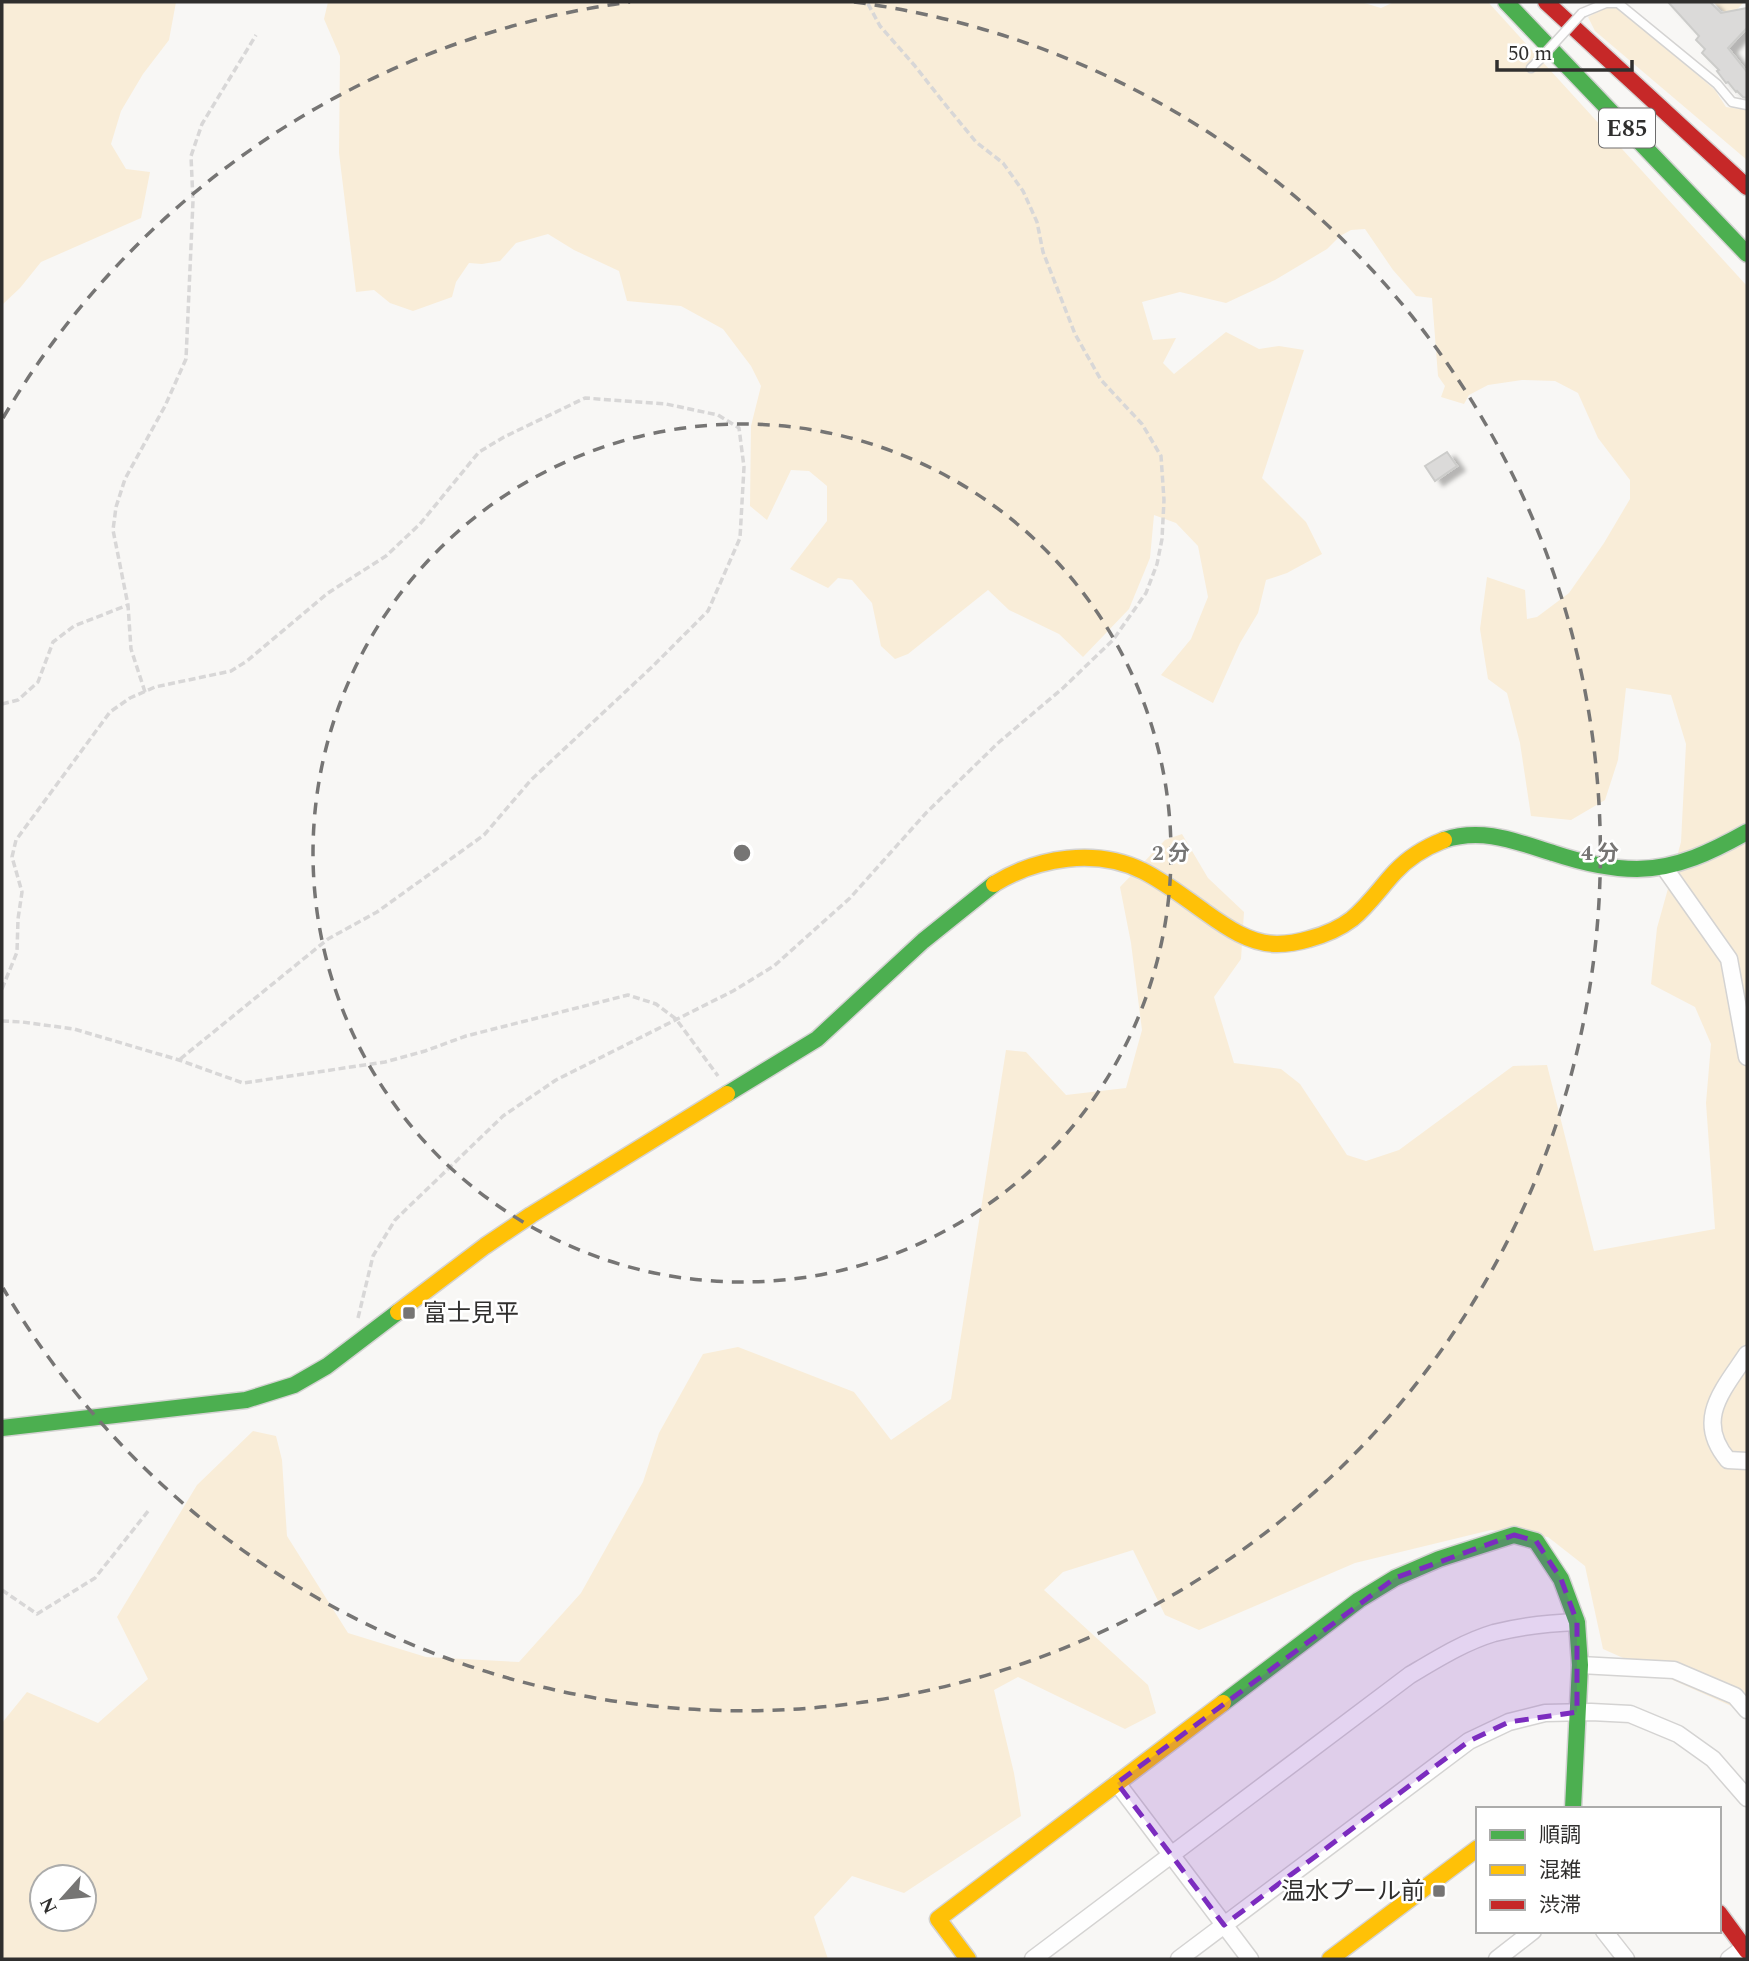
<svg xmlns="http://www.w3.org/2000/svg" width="1749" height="1961" viewBox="0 0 1749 1961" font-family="Spectral,'Noto Sans JP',serif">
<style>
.green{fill:#f9edd8;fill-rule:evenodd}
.building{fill:#dbdad9;stroke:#ccccca;stroke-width:2;filter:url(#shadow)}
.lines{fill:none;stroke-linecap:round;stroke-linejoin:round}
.lane-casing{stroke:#d4d3d2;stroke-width:11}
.street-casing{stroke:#d4d3d2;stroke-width:19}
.fast-casing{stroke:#d4d3d2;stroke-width:19}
.slow-casing{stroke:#d4d3d2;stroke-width:19}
.jam-casing{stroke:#d4d3d2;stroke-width:19}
.path{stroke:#d8d7d7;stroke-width:3.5;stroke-dasharray:7 3.5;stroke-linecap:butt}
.lane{stroke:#fefefe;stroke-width:8}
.street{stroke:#fefefe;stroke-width:16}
.fast{stroke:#4caf50;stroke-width:16}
.slow{stroke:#ffc107;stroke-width:16}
.jam{stroke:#c62828;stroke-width:16}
.lane-bridge-casing{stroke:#d4d3d2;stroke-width:11;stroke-linecap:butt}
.lane-bridge{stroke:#fefefe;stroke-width:8}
.marked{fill:#7b2cbf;fill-opacity:0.2;stroke:#7b2cbf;stroke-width:5;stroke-dasharray:14 9;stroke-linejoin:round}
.ring{fill:none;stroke:#767574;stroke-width:3.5;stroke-dasharray:12 9}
.poi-dot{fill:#767574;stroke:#fff;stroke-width:2.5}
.labels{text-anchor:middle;stroke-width:5;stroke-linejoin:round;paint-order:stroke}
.shield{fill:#fff;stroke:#6e6d6d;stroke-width:2}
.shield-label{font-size:23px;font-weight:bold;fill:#302f2e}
.poi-label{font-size:24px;fill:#302f2e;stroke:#fff;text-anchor:start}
.centre{fill:#767574;stroke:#fff;stroke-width:3.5}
.ring-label{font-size:21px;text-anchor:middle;font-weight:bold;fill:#767574;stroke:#fff;stroke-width:5;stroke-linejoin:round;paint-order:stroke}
</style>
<defs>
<filter id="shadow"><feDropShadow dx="8" dy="4.5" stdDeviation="2" flood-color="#0004"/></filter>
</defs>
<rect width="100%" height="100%" fill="#f8f7f5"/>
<path class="green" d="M2,2H176L169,40L143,74L121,111L111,144L126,169L150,172L141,218L41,262L20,288L2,305Z
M328,2H1361L1381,8L1394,2H1488L1747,286V1713L1603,1649L1585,1566L1548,1537L1491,1530L1355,1563L1199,1630L1165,1615L1133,1550L1063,1572L1044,1590L1148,1685L1156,1713L1125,1729L1018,1677L994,1690L1014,1773L1021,1816L904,1893L852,1876L814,1917L828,1959H2V1723L27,1692L98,1723L148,1679L117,1617L197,1485L253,1431L276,1436L282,1460L287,1536L348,1633L426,1657L519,1662L581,1593L643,1482L659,1433L703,1354L738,1347L854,1392L891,1440L951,1399L1006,1050L1026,1052L1066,1095L1126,1088L1142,1030L1131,943L1120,887L1165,840L1182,834L1208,878L1244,912L1241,959L1214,997L1234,1063L1281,1069L1300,1084L1347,1155L1366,1161L1399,1150L1513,1066L1547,1065L1594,1251L1715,1229L1706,1103L1711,1044L1695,1007L1651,984L1657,928L1681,842L1686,744L1671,695L1626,688L1618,760L1605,800L1571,820L1531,816L1520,743L1507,693L1488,679L1480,629L1487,577L1525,590L1527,619L1537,617L1569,593L1604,543L1630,499V480L1598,438L1578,393L1555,381L1522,380L1488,385L1469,395L1464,404L1441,397L1445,386L1438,376L1432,298L1416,296L1393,270L1365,229L1351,230L1340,236L1327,249L1275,280L1226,303L1180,292L1142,302L1153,340L1176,338L1163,363L1174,374L1226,332L1259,349L1279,346L1304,350L1262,478L1306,522L1322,554L1287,573L1266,580L1258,613L1240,643L1213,703L1161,675L1191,639L1208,597L1198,546L1176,523L1154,515L1150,558L1129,609L1083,657L1059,634L1009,610L988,590L908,654L895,659L881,646L872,603L852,580L838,578L828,588L790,569L827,521V486L809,471L791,470L767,520L750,506L751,426L761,386L751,366L723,329L681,306L627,301L619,271L574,250L548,234L516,243L500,261L482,264L469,263L456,282L452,297L413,311L390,303L374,290L356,292L339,153L340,56L324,19ZM42,1877H84V1919H42Z
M1713,2H1744L1730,17Z
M1607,7L1620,8L1715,90L1726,107L1747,110V160L1595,31L1588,17Z"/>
<path class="building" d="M1668,2H1710L1721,13L1747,8V28L1728,48L1747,72V98L1743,97L1737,91L1736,92L1728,82L1726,83L1717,71L1719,70L1702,53L1705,49L1696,40L1699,36Z
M1447,452L1457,466L1435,481L1425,466Z"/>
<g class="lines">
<defs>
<path id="lane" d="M1582,13L1606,3H1618L1717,84L1732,102L1747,105
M1531,68L1539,60"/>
<path id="street" d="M1664,867L1729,959L1747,1057
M1747,1354C1723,1390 1694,1420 1728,1460L1747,1461
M1580,1665L1674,1670L1735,1696L1747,1710
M1117,1783L1250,1959
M1604,1931L1626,1959
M1033,1959L1410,1675C1437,1659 1464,1642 1494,1633C1522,1626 1549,1623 1577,1622
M1179,1959L1469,1741L1509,1722L1545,1713L1591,1712L1630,1714L1678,1734L1713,1759L1747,1798
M1497,1959L1533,1931
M1729,1959L1745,1947"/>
<path id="fast" d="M1506,2L1747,254
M1444,840C1483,827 1517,842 1553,853C1580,862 1609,869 1637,869C1677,869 1713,851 1747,832
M727,1094L817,1039L923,941L994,884
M2,1428L246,1400L294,1385L327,1366L398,1312
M1223,1703L1359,1600L1395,1578L1439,1559L1514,1535L1536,1541L1561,1579L1577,1622L1580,1665L1573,1809"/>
<path id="slow" d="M994,884C1038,857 1096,848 1143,871C1165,882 1185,898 1205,912C1226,927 1250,944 1277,944C1288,944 1299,942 1309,939C1324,935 1339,929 1352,919C1369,905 1381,887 1395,872C1409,857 1426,847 1444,840
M398,1312L485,1246L531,1215L727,1094
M968,1959L938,1919L1223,1703
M1330,1959L1478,1848"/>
<path id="jam" d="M1546,2L1747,187
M1719,1913L1747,1951"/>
</defs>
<use href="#lane" class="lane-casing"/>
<use href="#street" class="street-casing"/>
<use href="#fast" class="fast-casing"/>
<use href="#slow" class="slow-casing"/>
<use href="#jam" class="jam-casing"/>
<path class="path" d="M145,692L131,649L128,605L113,530L116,507L125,479L165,406L186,359L193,201L191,156L202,124L256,35
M2,704L18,700L38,682L53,642L74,626L128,605
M2,989L17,952L18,919L22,892L12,857L16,840L110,712L130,698L155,687L231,671L247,661L328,593L386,556L420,524L479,452L504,437L585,398L666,404L718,415L739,428L744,467L740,538L708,611L653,666L531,780L484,835L377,912L328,939L179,1060
M2,1021L22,1022L74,1029L179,1060L243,1083L385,1062L425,1051L466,1036L628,995L656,1004L676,1019L718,1076
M358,1318L373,1256L395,1220L503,1116L556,1080L733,991L774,966L850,898L926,813L998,743L1063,688L1113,640L1146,593L1157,564L1162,539L1164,500L1161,456L1142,424L1101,380L1075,334L1043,252L1037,222L1023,191L1003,163L976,142L944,103L915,66L880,26L867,2
M2,1590L37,1614L95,1578L149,1510"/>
<use href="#lane" class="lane"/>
<use href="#street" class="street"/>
<use href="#fast" class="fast"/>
<use href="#slow" class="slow"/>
<use href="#jam" class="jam"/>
<defs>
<path id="lane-bridge" d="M1539,60L1582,13"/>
</defs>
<use href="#lane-bridge" class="lane-bridge-casing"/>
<use href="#lane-bridge" class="lane-bridge"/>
</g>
<path class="marked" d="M1514,1535L1536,1541L1561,1579L1577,1622V1712L1509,1722L1469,1741L1224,1925L1117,1783L1395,1578Z"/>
<g class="ring">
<circle cx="742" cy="853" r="429"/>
<path d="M3 418A858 858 0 0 1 630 2M854 2A858 858 0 1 1 3 1288"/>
</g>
<g class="poi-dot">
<rect x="402" y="1306" width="14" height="14" rx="3.5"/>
<rect x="1432" y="1884" width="14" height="14" rx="3.5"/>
</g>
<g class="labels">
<rect class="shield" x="1599" y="108.5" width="56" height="39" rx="5"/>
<g class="shield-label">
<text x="1627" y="136">E85</text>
</g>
<g class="poi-label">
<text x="423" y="1321">富士見平</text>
<text x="1425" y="1899" text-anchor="end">温水プール前</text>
</g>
</g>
<circle cx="742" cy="853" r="10" class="centre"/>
<g class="ring-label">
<text x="1171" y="860">2 分</text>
<text x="1600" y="860">4 分</text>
</g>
<rect width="1749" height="1961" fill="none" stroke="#302f2e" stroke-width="7"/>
<rect x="1476" y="1807" width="245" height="126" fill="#ffffff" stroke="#acacab" stroke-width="2"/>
<rect x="1490" y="1830" width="35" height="10" fill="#4caf50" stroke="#acacab" stroke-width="2"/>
<text x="1539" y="1842" font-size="21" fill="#302f2e">順調</text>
<rect x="1490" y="1865" width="35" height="10" fill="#ffc107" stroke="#acacab" stroke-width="2"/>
<text x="1539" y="1877" font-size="21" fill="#302f2e">混雑</text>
<rect x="1490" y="1900" width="35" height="10" fill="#c62828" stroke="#acacab" stroke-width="2"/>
<text x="1539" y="1912" font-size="21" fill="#302f2e">渋滞</text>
<g transform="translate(63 1898) rotate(243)"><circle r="33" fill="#ffffff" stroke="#acacab" stroke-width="2"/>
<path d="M0-5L12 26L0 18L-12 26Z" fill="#767574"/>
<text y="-10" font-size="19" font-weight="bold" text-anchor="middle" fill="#302f2e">N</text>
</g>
<path d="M1497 60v10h135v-10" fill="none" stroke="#302f2e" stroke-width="3.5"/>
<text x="1508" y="60" font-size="21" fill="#302f2e" stroke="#ffffff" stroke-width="5" paint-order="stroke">50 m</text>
</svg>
